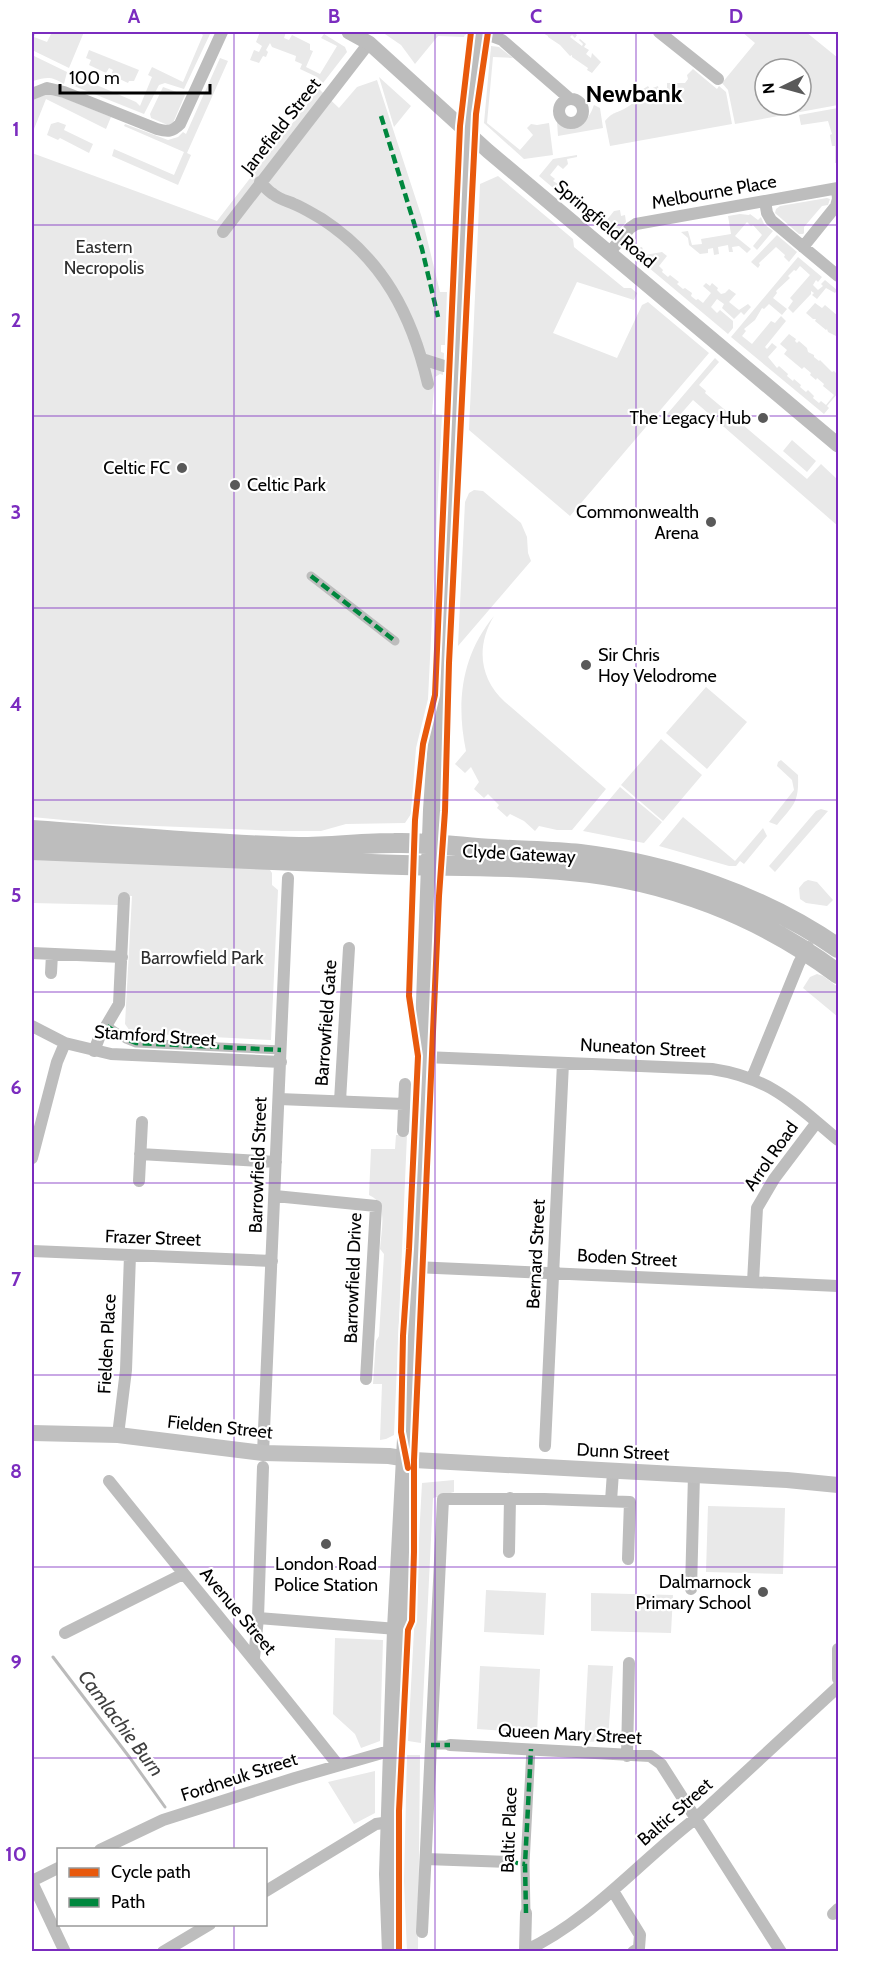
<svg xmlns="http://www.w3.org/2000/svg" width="870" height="1983" viewBox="0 0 870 1983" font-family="Cabin,sans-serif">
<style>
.green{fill:#e9e9e9;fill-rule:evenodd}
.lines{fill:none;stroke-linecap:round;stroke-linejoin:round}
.stream{stroke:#bbb;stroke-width:3}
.pedestrian{stroke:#bdbdbd;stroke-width:9}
.minor{stroke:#bdbdbd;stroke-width:12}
.tertiary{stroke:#bdbdbd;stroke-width:15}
.secondary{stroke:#c0c0c0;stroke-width:16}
.primary{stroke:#bdbdbd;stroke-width:20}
.quiet{stroke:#00873e;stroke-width:4.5;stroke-dasharray:9 4.5;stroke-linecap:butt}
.cycleway-casing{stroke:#fff;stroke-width:10}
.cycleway{stroke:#e8590c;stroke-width:6}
.grid{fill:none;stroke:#7b2cbf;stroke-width:1.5;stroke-opacity:0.55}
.poi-dot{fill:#595959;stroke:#fff;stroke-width:2}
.labels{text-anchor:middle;stroke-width:4.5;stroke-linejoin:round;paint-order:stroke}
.street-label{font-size:18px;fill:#000;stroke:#fff}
.park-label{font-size:18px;fill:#2e2e2e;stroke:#fff}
.poi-label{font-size:18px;fill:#000;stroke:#fff;text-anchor:end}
.water-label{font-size:20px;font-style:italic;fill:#3f3f3f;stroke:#fff}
.district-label{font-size:24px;font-weight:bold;fill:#000;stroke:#fff}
.neatline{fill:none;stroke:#7b2cbf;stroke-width:2}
.grid-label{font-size:20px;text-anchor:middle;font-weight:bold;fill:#7b2cbf}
</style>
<rect width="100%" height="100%" fill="#fff"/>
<path class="green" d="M32,32H36L34,37L47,42L52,32H84L69,68L32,50Z
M200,32H211L184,89L165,83L159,85L144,114L74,86L78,77L136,102L140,106L152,77L148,75L152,67L183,82L203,35L200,33Z
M260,32H286L284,38L289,40L292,35L310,44V50L313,51L306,67L320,74L337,46L321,38L324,34L345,47L347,52L323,83L317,77L300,69L302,64L295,61L296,56L272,47L270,43L266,50L268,52L266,57L263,56L259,63L250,60L254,50L259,52L262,46L256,42Z
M382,32H466L464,37L438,36L415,64L401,45Z
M541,32H573L577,35L575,38L572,35L570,37L582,46L583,44L579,40L580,39L586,44L584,47L589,50L586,54L591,58L592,53L601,62L592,73L587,70L588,68L572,57V55L570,56L560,45L548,37V36Z
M742,32H806L838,58V105L735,124L728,90L722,83L755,43ZM765,69H801V105H765Z
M491,46L499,47L513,58L493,57L487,123L520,150L533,135L527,128L531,124L537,125L549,123L553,155L524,159L484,123Z
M89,50L139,70L134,81H129L128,83L111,75L113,70L109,68L106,73L89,65L91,60L86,58Z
M32,55L67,72L64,84C51,76 47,77 33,81Z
M220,58L228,61L187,153L191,155L178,185L112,156L114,149L174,175L184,152L124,126L125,124L168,140L178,137L183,132L186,134Z
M693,69L717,89L719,86L726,92L732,124L610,146L605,121C614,111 615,114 624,109C633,104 636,100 643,95L640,91L648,86L650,89L658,86L659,90L667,88V83H685L688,79L687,75Z
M379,77L411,106L394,127Z
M377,80L422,218L440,292H447L445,345H441V352L444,353L443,375L440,374L435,377L432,414L442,415L428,699L416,748L411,814L405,823L346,824L321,831H282L106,824L32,817V153L217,221L319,89L339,108L357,87Z
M163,87L185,95L173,123L170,126L151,118L150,114Z
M47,94L64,98L111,117L106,129L46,99L34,129L32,128V100Z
M594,105L600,108L603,128L558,136L557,122C571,129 581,131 590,114C592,111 593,107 594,105Z
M838,108V169L837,163H835V146H832L830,135L832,134L828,121L801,125L799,115Z
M58,122L66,125L64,130L93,144L89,153L60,138L58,140L47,135L51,124Z
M577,155V157L567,159L568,164L563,169L558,165L550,175L555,179L553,181L568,190L567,192L572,197L574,195L581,201L580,203L586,208L587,206L594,212L593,214L599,219L601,217L606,221L614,211L620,210L621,216L625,215L626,222L616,234L609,235L539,176L553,159Z
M498,176L573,239L574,247L624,288H631L637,293L634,300L577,282L553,333L617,358L642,305L648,302L709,353L570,516L469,430L480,184Z
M827,198L830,199L828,205L822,206L804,227V233L803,234H799L775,213L776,209L780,206Z
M740,214L749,215L750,214L758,220L761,217L764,224L773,231L757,250L753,246L762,235L753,225L751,226L747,222L735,236L751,249L747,253L739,246L732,247L733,252H729L728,245L718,247L719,254L714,255L713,248L708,249V253L700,254L689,245L688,238L681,232L688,231L692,245L702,244L701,239L731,234L728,216Z
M777,235L797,252L789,262L784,257L785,255L776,247L759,263L760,265L758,268L751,262Z
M642,247L645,255L662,252L667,256L659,266L663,270L662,272L668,277L670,275L679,282L677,284L683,289L685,288L692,293L691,296L696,300L698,299L703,303L711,293L703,286L706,283L710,286L712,283L718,288L717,290L721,294L725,293L729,289L736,294L729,302L739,310L748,304L751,307L744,315L741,312L734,319L722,308L724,304L717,299L711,307L717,313L720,310L733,321V328L728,334L636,257L634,248Z
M798,257L822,277L818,282L816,280L813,285L818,290L823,286L821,284L825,280L837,290L835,293L826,288L817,299L812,295L814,293L811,291V294L793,313L788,308L793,301L790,298L810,275L800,266L796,271L794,270L788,276L790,278L776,291L777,293L773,298L787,309L782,315L769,304L764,309L762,308L755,320L744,329L746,331L742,336L752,344L771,321L775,323L781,316L786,321L765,347L767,349L772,343L777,347L768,357L777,368L779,366L788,374L787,376L793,381L794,379L801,385L800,387L806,392L808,390L814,396L813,398L819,403L821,401L826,405L834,395L823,386L824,384L817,378L816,380L810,375L811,373L804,367L802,369L784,354L787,350L780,344L789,334L796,339L795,341L797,343L799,341L807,348L808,352L814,355V357L819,361L820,360L832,372L834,371L838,375V393L827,406L829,408L824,414L731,337Z
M815,303L822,308L825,305L838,316V340L836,336L828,332L827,329L826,330L815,321L816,319H813L806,313Z
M715,358L719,362L699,385L706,391L705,393L807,479L821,464L838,480V526L693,400L671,425L663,419Z
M792,440L816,461L807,472L783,451Z
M474,490L483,491L521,523L527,537L528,553L531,561L458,646L465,502L469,493Z
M494,616C476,646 479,678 505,702L606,789L572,830H557L539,826L535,831L524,821L510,814L507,817L497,808L499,805L488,794L484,798L474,789L479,782L471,767L465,773L455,764L466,751C456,703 461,656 494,616Z
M706,687L747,722L707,769L666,733Z
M661,739L702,775L663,821L621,785Z
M781,760L798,775C799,803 794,804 777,825L769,822L794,790L792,780L777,766L778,762Z
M620,787L662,822L644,843L583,831Z
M821,809L828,811L775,872L769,866L816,811Z
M683,817L735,861L763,828L767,836L744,864L740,861L736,866H729L659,846Z
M89,859L268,867L272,873V885L278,890L271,1040L135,1033L130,1031L125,1024L132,896L119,895L118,905L32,903V860Z
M808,880L817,882L833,900L827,906L806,903L800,899L799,888L804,882Z
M817,974L823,976L838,987V1017L803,988L810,977Z
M396,1135H407L394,1435L386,1439L380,1440L382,1384H373L376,1341L379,1336L384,1254L380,1249C381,1231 389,1203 369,1195L371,1149H395Z
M454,1480V1492L433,1498L421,1743L408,1741L422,1483Z
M708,1506L785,1508L783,1574L706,1572Z
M486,1590L546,1593L544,1635L484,1632Z
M591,1593L673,1595L671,1633L591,1631Z
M335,1638L383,1640L380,1741L361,1748L355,1734L333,1714Z
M588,1665L613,1666L608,1741L584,1742Z
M480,1666L540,1669L537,1733L477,1729Z
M407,1755H420L418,1951L407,1952L404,1881Z
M375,1771V1813L354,1824L328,1782Z"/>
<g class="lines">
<path class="stream" d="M53,1657L130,1758L165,1807"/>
<path class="pedestrian" d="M311,576L395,641
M107,1026L126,1039L136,1043L281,1050
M431,1745H450
M526,1913L525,1864L531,1749"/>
<path class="minor" d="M471,32L494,37L502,40L570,99
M659,32L718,79
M32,94L47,88L64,92L157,129C168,132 172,132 180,124L222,32
M559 111a12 12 0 1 1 24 0a12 12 0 1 1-24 0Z
M260,182C264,186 268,191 273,194C279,199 287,201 294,204C304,208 313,214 322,219C383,259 412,315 428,384
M765,201L767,213L771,220L838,276
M223,232L369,43
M803,247L836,206L838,199L837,188
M609,253L630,228L636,224L838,188
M422,359L444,366
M32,953L122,957
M51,973L52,954
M32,1026L65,1043L111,1054L281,1062
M94,1051L99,1038L119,1004L124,898
M424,1057L712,1069C771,1078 794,1103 838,1140
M752,1078L799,963L808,947
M279,1099L404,1104
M340,1101L349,948
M403,1131L405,1084
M140,1154L276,1162
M32,1158L57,1062L65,1043
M139,1181L142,1122
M275,1196L376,1206L366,1379
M32,1251L272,1261
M414,1267L838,1286
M753,1282L757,1208L774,1179L817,1122
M118,1435L126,1370L130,1255
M545,1446L563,1063
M263,1453L288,878
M109,1481C185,1576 263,1670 338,1765
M611,1501L613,1472
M509,1552L510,1498
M691,1589L694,1475
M258,1618L397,1629
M65,1633L183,1574
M838,1649V1679
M254,1658L258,1618L263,1467
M450,1745L650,1756L661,1764L781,1952
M627,1756L629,1663
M100,1850L163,1820L295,1778L382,1753L393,1752
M426,1859L509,1862
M32,1881L58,1868
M32,1882L65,1952
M266,1891L376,1824L390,1822
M613,1891L640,1935L639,1948L633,1952
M833,1914L838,1909
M422,1932L443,1499H544L630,1502L628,1559
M525,1951C591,1920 638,1863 695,1819L838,1687
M163,1952L210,1924
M525,1952L526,1913"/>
<path class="tertiary" d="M349,32L369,43L488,151L838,445"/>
<path class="secondary" d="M32,1433L118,1435L263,1453L389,1456L414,1460L787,1480L838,1485"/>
<path class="primary" d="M32,830C121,836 210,845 299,847C331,847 363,843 394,843C428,842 461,847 494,849C523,851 552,851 580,854C671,865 763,896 838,948
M32,850C145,855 258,859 371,864C438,867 505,864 571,871C666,879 761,916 838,974
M392,1952L389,1874L397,1629L407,1439L410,1336L424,1057L433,810L444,651L468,134L472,76L478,32"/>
<path class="quiet" d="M381,116L422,249L438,317
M311,576L395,641
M107,1026L126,1039L136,1043L281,1050
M431,1745H450
M509,1862L525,1864
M526,1913L525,1864L531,1749"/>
<defs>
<path id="cycleway" d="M408,1468L401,1432L403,1336L409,1249L418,1056L409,996L415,820L423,744L435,695L460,126L471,32
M399,1952V1811L408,1630L412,1621L414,1552V1460L439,896L445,811L449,663L476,114L488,32"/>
</defs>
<use href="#cycleway" class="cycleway-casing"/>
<use href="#cycleway" class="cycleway"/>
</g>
<path class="grid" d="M234,32V1850M435,32V1952M636,32V1952M32,225H838M32,416H838M32,608H838M32,800H838M32,992H838M32,1183H838M32,1375H838M32,1567H838M32,1758H838M234,1924V1952"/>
<g class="poi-dot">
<circle cx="763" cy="418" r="6"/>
<circle cx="182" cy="468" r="6"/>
<circle cx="235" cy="485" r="6"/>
<circle cx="711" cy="522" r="6"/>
<circle cx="586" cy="665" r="6"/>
<circle cx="326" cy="1544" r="6"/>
<circle cx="763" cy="1592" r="6"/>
</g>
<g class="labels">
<g class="street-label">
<text transform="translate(281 126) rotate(-52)" y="6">Janefield Street</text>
<text transform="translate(714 192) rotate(-10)" y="6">Melbourne Place</text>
<text transform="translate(605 224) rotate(40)" y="6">Springfield Road</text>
<text transform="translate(519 854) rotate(3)" y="6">Clyde Gateway</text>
<text transform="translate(326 1023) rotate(-86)" y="6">Barrowfield Gate</text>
<text transform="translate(155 1036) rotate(4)" y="6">Stamford Street</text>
<text transform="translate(643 1048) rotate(3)" y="6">Nuneaton Street</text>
<text transform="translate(771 1156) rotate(-55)" y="6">Arrol Road</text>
<text transform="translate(258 1165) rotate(-88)" y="6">Barrowfield Street</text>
<text transform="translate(153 1238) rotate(2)" y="6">Frazer Street</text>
<text transform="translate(536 1254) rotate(-87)" y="6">Bernard Street</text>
<text transform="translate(627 1258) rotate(3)" y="6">Boden Street</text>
<text transform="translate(353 1278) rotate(-88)" y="6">Barrowfield Drive</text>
<text transform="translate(107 1344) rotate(-87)" y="6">Fielden Place</text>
<text transform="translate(220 1427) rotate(6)" y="6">Fielden Street</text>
<text transform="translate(623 1452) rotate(3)" y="6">Dunn Street</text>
<text transform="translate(238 1611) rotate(50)" y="6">Avenue Street</text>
<text transform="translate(570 1734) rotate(3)" y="6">Queen Mary Street</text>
<text transform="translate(239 1777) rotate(-18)" y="6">Fordneuk Street</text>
<text transform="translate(675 1812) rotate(-41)" y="6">Baltic Street</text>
<text transform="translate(509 1830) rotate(-88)" y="6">Baltic Place</text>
</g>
<g class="park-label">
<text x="104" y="253">Eastern<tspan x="104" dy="21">Necropolis</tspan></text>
<text x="202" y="964">Barrowfield Park</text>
</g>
<g class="poi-label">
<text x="751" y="424">The Legacy Hub</text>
<text x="170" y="474">Celtic FC</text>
<text x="247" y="491" text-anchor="start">Celtic Park</text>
<text x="699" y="518">Commonwealth<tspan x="699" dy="21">Arena</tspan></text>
<text x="598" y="661" text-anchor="start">Sir Chris<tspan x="598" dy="21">Hoy Velodrome</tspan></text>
<text x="326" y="1570" text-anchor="middle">London Road<tspan x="326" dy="21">Police Station</tspan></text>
<text x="751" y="1588">Dalmarnock<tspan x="751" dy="21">Primary School</tspan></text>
</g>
<g class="water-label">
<text transform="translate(121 1723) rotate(53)" y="7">Camlachie Burn</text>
</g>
<g class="district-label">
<text x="634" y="102">Newbank</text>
</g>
</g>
<rect width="870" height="1983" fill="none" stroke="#ffffff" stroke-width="66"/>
<rect x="57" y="1848" width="210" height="78" fill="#ffffff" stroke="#999999" stroke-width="1.5"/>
<rect x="69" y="1868" width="30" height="9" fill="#e8590c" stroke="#999999" stroke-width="1.5"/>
<text x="111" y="1878" font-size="18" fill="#000000">Cycle path</text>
<rect x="69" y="1898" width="30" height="9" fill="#00873e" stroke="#999999" stroke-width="1.5"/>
<text x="111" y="1908" font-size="18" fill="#000000">Path</text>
<g transform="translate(783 87) rotate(265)"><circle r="28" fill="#ffffff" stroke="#999999" stroke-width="1.5"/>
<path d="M0-4.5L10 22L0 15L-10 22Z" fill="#595959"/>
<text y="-9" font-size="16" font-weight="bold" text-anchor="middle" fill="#000000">N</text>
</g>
<path d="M60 84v9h150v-9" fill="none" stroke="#000000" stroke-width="3"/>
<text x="69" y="84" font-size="18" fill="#000000" stroke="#ffffff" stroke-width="4.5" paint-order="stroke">100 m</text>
<rect x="33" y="33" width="804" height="1917" class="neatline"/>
<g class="grid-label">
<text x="134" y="23">A</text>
<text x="334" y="23">B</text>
<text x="536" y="23">C</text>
<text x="736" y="23">D</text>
<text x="16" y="136">1</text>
<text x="16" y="327">2</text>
<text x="16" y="519">3</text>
<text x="16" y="711">4</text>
<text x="16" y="902">5</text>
<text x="16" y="1094">6</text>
<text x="16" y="1286">7</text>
<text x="16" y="1478">8</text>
<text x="16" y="1669">9</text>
<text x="16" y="1861">10</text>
</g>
</svg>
